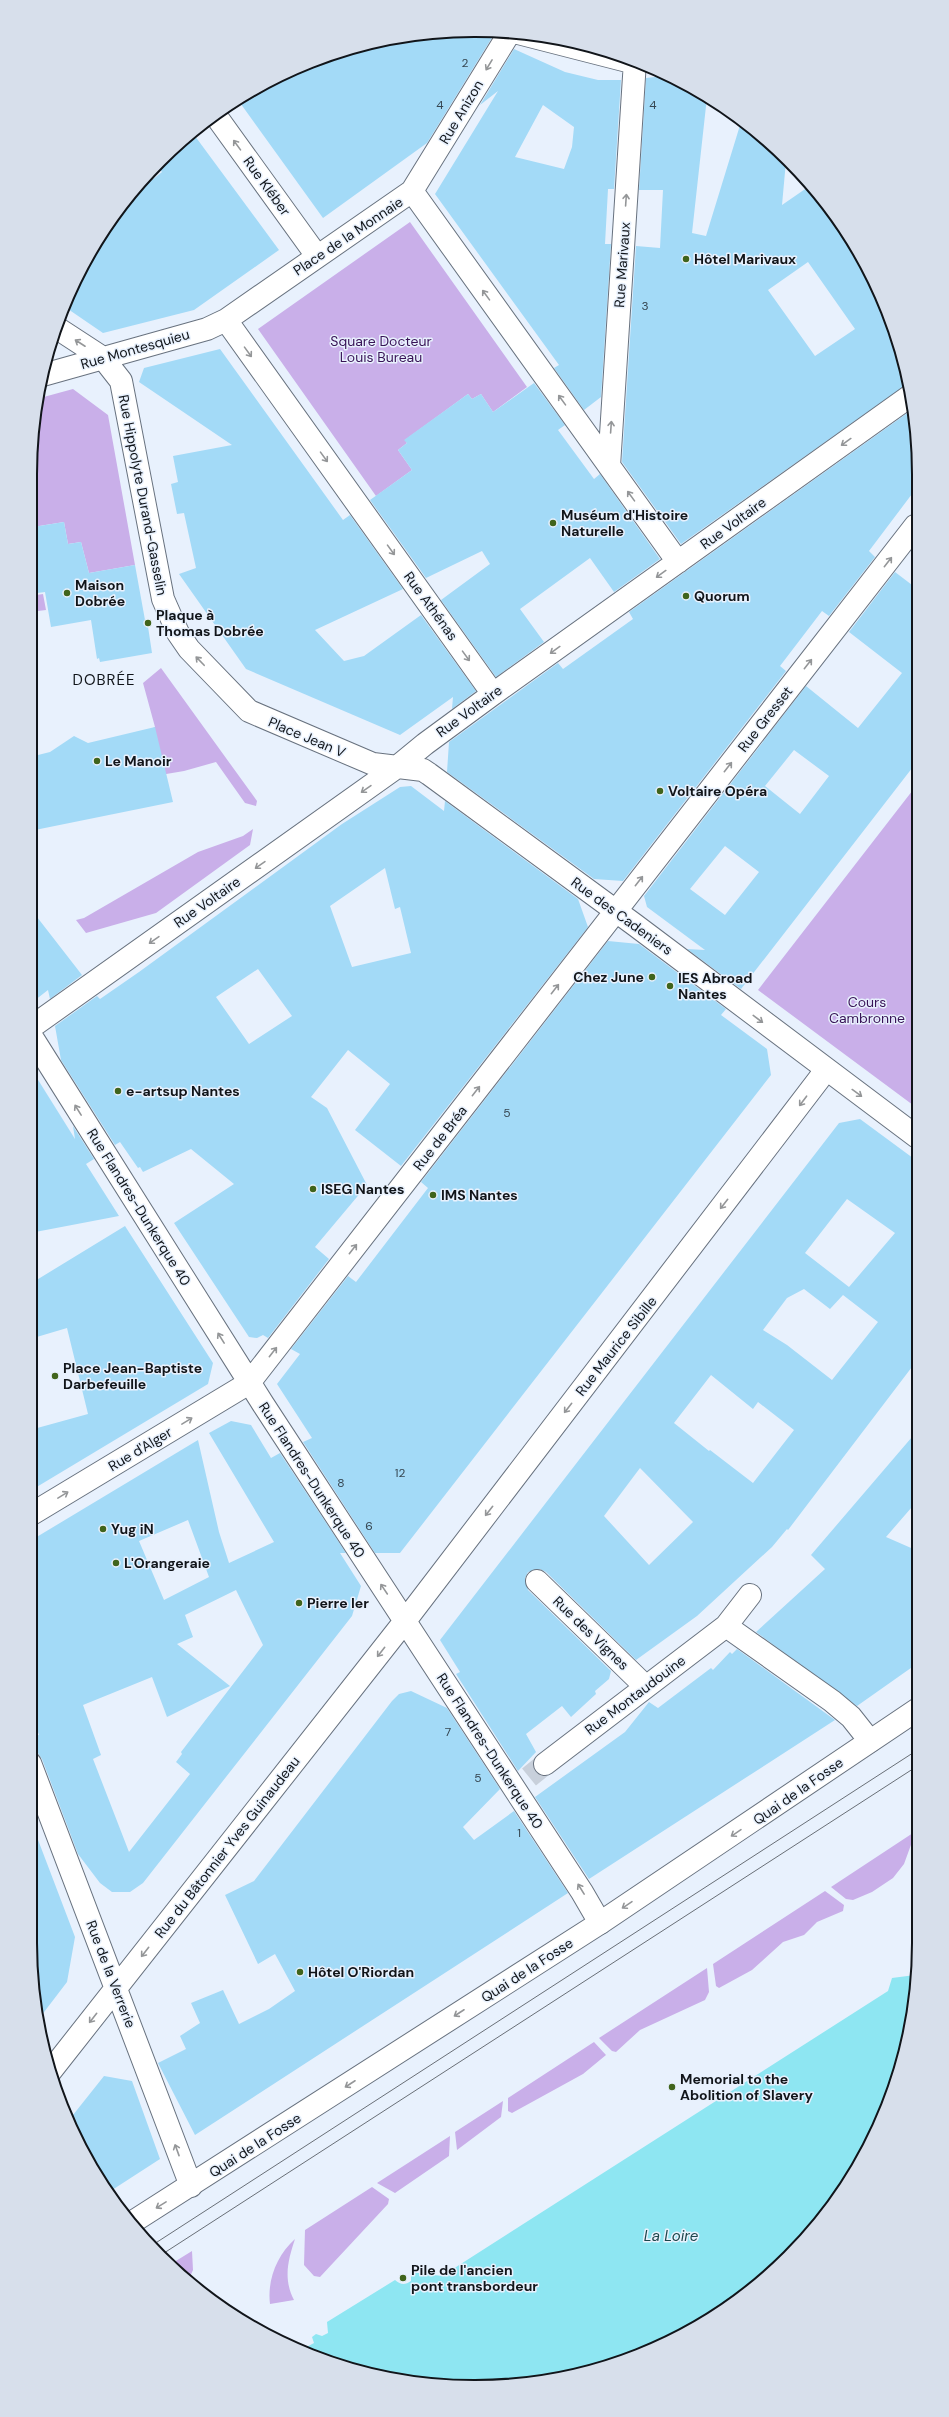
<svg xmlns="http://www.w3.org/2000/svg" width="949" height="2417" viewBox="0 0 949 2417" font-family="'DM Sans',sans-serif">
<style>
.green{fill:#c9afe9}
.water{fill:#8ee6f2}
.building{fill:#a3daf7;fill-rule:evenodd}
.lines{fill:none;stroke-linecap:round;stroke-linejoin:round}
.minor-tunnel{stroke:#c8d0db;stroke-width:22;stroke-dasharray:22 11;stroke-linecap:butt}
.minor-casing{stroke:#68727f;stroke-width:24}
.primary-casing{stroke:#68727f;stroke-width:24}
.minor{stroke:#fff;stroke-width:22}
.primary{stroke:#fff;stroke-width:22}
.tram{stroke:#696f77;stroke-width:1}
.oneway{stroke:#949698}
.poi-dot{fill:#40641c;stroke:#e8f1fd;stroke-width:1.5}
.labels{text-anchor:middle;stroke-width:3;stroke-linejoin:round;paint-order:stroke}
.number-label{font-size:12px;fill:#364651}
.street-label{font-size:14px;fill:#11151a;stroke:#e8f1fd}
.poi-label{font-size:14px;font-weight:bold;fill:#11151a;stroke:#e8f1fd;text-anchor:start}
.park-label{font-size:14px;fill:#381357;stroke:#e8f1fd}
.neighbourhood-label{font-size:15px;letter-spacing:1px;fill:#11151a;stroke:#e8f1fd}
.water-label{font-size:15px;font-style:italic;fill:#1d464b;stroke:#e8f1fd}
.rim{fill:none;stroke:#11151a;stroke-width:2}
</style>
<rect width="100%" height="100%" fill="#e8f1fd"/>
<path class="green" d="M410,222L527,387L493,412L481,394L472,399L468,394L405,440L407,443L398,450L412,470L376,496L258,329Z
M73,389L108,415L135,565L89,573L81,542L68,544L64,522L33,527L36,547L30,548V474L40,398Z
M43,594L46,610L30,612V596Z
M161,668L257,801L256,806L245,803L216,762L184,771L30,797L155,727L143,683Z
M916,786L917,1108L758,990Z
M253,829L250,845L156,913L86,933L76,920L84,918L198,852L243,836Z
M916,1831L904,1864L893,1878L872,1892L853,1900L846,1899L831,1887Z
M825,1891L844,1905L843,1911L817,1922L804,1935L783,1942L752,1970L719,1988L716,1986L713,1964Z
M707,1968L709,1992L705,2000L640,2030L616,2052L612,2051L599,2038Z
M594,2042L606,2055L583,2074L512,2113L508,2111V2098Z
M503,2101L501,2117L457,2150L455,2132Z
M450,2136L449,2156L395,2193L377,2183Z
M372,2187L389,2199L388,2204L320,2277L314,2276L304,2265L305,2230Z
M295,2239C288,2260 283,2279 294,2300L270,2304C267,2280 277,2255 295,2239Z
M192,2251L193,2270L188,2281L171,2264Z"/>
<path class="water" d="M915,1975L904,2058L873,2139L827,2213L768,2277L721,2312L645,2353L561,2378L503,2386L416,2383L332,2363L301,2350L314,2343L312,2337L316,2334L322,2336L328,2333L327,2322L395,2280C401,2285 405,2285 411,2281V2272L442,2276L888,1991L892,1978Z"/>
<path class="building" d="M484,32L493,36L427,143L323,218L238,100L252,89L332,54L417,34Z
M514,49L565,72L598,80H621L614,189H608L605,244H611L601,397L584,410L554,368L559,365L435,194L498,91L480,105ZM543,105L574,127L572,147L564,169L515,157Z
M655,70L707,97L692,233L706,236L741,122L786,161L782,205L811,185L859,252L885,304L907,384L681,544L622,462L636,246L660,248L663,190H639L646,78L655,77ZM808,262L855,329L815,356L768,290Z
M192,132L279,250L194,310L103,333L65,307L76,278L122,204L162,172L157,166L182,140Z
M220,349L343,520L350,515L403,589L315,630L344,661L364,656L421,615L476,691L452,709L453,697L400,735L246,669L179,574L196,568L184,513L177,514L171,484L178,482L173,456L232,445L139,382L144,368Z
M534,383L565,425L558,430L594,479L600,474L660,559L614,592L590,558L520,609L544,642L496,677L441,600L490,564L482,551L426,578L370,500L412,470L398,450L407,443L404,440L468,394L472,399L481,394L493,412Z
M913,409L915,416V490L869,551L875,557L829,616L822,611L780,666L786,671L623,881L594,879L447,772L449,742L558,663L563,669L633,619L629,612Z
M64,522L68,544L81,542L89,573L135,565L145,620H147L152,653L100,662L99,658L97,659L91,620L51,627L45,592L30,594V548L36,547L33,527Z
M895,572L916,588V763L741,989L687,949L705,950L647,907L644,896L806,686L858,728L902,673L849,632ZM794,750L829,776L800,814L765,786ZM725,846L759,872L725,915L690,889Z
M155,727L173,802L30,831V757L50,752L74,736L88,743Z
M411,786L444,811L445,801L578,899L588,927L401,1166L355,1130L390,1084L348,1050L311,1097L327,1108L367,1185L315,1247L329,1259L268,1338L263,1335L257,1338L249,1337L174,1223L234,1184L191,1149L143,1172L140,1167L138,1168L120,1142L115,1145L61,1060L55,1026L97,996L100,999L139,972L342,824L400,787ZM385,868L395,909L400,907L411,953L352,967L330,906ZM258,969L292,1016L249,1044L216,997Z
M30,908L82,975L50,999L48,990L30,1004Z
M608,941L639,944L726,1009L721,1015L767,1049L771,1075L400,1553H375L303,1442L312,1438L277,1384L300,1354L291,1349L348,1276L356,1282L428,1188L421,1182Z
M30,1067L75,1139L73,1126L94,1159L86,1164L119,1216L30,1233Z
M860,1119L917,1161L918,1359L788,1530L787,1529L772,1547L697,1616L636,1660L546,1572L540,1569L528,1572L525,1578L528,1590L611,1671L609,1679L595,1691L596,1694L571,1717L562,1706L526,1734L536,1752L518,1771L456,1674L460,1672L440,1640L839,1123ZM847,1199L895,1233L849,1287L805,1253ZM804,1289L830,1309L843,1295L878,1322L832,1380L787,1345L763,1330L787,1298ZM711,1375L753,1409L758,1402L794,1430L753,1483L710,1450L709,1451L674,1423ZM640,1468L693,1522L649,1565L604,1516Z
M125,1226L213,1363L208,1384L30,1491V1430L88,1414L67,1328L30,1339V1284Z
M231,1421L251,1425L271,1458L280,1453L346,1553H340L361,1586L352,1616L143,1883L130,1892H112L100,1883L78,1854L42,1759L38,1753L30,1751V1736L39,1735L30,1711V1541L198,1440L219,1532L229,1563L274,1542L209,1433ZM188,1520L209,1577L164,1600L139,1541ZM236,1590L263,1645L181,1752L182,1754L176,1762L190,1774L129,1852L93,1759L101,1755L83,1705L152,1677L167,1717L230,1686L177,1644L193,1637L185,1615Z
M918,1430V1500L886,1537L918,1551V1663L857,1706L756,1632L825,1569L811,1555Z
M737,1649L835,1720L589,1879L535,1797L625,1732L649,1702L658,1708L711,1668L713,1670L730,1652L732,1654Z
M411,1691L447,1708L500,1789L463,1827L474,1840L514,1811L568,1893L195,2135L158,2063L186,2049L180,2036L200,2023L191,2003L223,1990L239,2024L269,2009L295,1991L275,1954L258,1964L225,1895L254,1881L392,1701L399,1694Z
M32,1824L75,1937L67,1982L38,2020L30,1942V1825Z
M104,2076L132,2081L160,2159L109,2192L90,2165L69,2120Z"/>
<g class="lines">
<path class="minor-tunnel" d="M529,1777L545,1764"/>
<defs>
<path id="minor" d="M518,33L635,63
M216,116L317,256
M412,191L678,562
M226,320L493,694
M57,328L103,358L121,381L163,599L178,633L189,649L249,711L373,764L423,770L429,774L635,925L917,1137
M43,375L207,329L226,320L412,191L510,32
M609,466L635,61
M30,1028L397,767L425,744L493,694L910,396
M30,1034L263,1404L582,1892L600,1923
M30,1515L249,1383L915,526
M537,1581L645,1686
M726,1626L750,1595
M30,1763L191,2186
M545,1764L726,1626L832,1701L851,1717L870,1741
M50,2072L405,1621L826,1070"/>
<path id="primary" d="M131,2223L600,1923L918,1709"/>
</defs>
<use href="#minor" class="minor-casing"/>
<use href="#primary" class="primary-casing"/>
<use href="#minor" class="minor"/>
<use href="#primary" class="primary"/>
<path class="tram" d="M151,2246L919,1749
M161,2255L919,1765"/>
</g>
<defs><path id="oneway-shaft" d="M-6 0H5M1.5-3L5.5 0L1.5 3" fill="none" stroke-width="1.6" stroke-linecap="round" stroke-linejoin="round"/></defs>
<g class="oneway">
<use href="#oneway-shaft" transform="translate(489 65) rotate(121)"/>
<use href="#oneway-shaft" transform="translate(237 145) rotate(-126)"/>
<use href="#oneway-shaft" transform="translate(626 200) rotate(-86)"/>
<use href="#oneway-shaft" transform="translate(486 295) rotate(-126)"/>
<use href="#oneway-shaft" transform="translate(80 343) rotate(-147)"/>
<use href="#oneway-shaft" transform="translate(248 352) rotate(54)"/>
<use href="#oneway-shaft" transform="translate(562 400) rotate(-126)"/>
<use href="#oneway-shaft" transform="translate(611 427) rotate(-86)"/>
<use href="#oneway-shaft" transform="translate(846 442) rotate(144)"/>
<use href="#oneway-shaft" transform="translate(324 457) rotate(54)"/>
<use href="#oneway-shaft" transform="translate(631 496) rotate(-126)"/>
<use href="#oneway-shaft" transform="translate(391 550) rotate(54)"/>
<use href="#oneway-shaft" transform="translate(888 562) rotate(-52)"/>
<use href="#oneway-shaft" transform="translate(661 574) rotate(144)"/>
<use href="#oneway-shaft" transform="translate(555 650) rotate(144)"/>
<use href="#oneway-shaft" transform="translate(466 656) rotate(54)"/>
<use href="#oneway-shaft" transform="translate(200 661) rotate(-134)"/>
<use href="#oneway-shaft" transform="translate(808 664) rotate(-52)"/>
<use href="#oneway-shaft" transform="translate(728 767) rotate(-52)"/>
<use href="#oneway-shaft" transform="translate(366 789) rotate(145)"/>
<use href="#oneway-shaft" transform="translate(260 865) rotate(145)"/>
<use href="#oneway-shaft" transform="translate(639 881) rotate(-52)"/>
<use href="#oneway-shaft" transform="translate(154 940) rotate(145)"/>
<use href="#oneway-shaft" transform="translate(555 989) rotate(-52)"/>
<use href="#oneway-shaft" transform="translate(758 1019) rotate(37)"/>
<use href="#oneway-shaft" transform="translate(476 1091) rotate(-52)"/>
<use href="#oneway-shaft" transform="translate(857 1093) rotate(36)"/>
<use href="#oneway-shaft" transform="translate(803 1101) rotate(127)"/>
<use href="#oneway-shaft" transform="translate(78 1110) rotate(-122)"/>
<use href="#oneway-shaft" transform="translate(724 1204) rotate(128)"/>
<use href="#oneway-shaft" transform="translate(353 1249) rotate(-52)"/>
<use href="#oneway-shaft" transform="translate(221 1338) rotate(-122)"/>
<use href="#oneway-shaft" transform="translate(273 1352) rotate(-52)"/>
<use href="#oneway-shaft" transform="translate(568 1408) rotate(128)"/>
<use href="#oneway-shaft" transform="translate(187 1421) rotate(-31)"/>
<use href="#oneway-shaft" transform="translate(63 1495) rotate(-31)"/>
<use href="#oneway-shaft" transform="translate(489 1511) rotate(128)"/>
<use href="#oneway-shaft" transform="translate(384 1589) rotate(-124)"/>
<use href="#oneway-shaft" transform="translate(381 1652) rotate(128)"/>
<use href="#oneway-shaft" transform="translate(736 1833) rotate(146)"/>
<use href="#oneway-shaft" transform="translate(581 1889) rotate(-122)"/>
<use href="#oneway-shaft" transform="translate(627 1905) rotate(146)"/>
<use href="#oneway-shaft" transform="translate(145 1952) rotate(128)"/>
<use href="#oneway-shaft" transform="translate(459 2013) rotate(147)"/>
<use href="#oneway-shaft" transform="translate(93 2018) rotate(128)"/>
<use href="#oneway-shaft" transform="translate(350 2084) rotate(147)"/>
<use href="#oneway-shaft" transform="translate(177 2150) rotate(-110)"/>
<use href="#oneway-shaft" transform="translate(161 2205) rotate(148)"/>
</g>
<g class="poi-dot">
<circle cx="686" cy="259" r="4"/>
<circle cx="553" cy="523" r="4"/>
<circle cx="67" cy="593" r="4"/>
<circle cx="686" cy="596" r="4"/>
<circle cx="148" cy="623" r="4"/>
<circle cx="97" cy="761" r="4"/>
<circle cx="660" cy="791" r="4"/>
<circle cx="652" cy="977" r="4"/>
<circle cx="670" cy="986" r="4"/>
<circle cx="118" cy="1091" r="4"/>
<circle cx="313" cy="1189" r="4"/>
<circle cx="433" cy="1195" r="4"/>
<circle cx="55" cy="1376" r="4"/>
<circle cx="103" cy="1529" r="4"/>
<circle cx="116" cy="1563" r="4"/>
<circle cx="299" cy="1603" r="4"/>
<circle cx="300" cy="1972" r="4"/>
<circle cx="672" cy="2087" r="4"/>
<circle cx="403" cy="2278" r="4"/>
</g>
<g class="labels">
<g class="number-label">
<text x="465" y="67">2</text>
<text x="440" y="109">4</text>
<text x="653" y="109">4</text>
<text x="645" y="310">3</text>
<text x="507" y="1117">5</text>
<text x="400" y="1477">12</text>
<text x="341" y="1487">8</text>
<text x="369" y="1530">6</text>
<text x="448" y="1736">7</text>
<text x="478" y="1782">5</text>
<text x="519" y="1837">1</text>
</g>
<g class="street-label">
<text transform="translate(461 112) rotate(-59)" y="5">Rue Anizon</text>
<text transform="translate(267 186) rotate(54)" y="5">Rue Kléber</text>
<text transform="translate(348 236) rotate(-34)" y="5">Place de la Monnaie</text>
<text transform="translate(622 265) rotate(-86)" y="5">Rue Marivaux</text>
<text transform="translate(135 349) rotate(-16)" y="5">Rue Montesquieu</text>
<text transform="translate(143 495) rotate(79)" y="5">Rue Hippolyte Durand-Gasselin</text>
<text transform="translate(733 523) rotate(-36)" y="5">Rue Voltaire</text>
<text transform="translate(431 606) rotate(54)" y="5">Rue Athénas</text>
<text transform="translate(469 711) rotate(-36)" y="5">Rue Voltaire</text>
<text transform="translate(765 719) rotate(-52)" y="5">Rue Gresset</text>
<text transform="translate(307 737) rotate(23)" y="5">Place Jean V</text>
<text transform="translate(207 902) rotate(-35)" y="5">Rue Voltaire</text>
<text transform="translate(622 916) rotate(36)" y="5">Rue des Cadeniers</text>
<text transform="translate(440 1138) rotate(-52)" y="5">Rue de Bréa</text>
<text transform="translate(139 1207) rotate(58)" y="5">Rue Flandres-Dunkerque 40</text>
<text transform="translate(616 1346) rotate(-52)" y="5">Rue Maurice Sibille</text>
<text transform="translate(140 1449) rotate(-31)" y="5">Rue d'Alger</text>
<text transform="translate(312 1480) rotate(57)" y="5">Rue Flandres-Dunkerque 40</text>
<text transform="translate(591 1633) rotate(44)" y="5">Rue des Vignes</text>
<text transform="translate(635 1695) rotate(-37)" y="5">Rue Montaudouine</text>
<text transform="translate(490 1751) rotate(57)" y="5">Rue Flandres-Dunkerque 40</text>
<text transform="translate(798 1791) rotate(-35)" y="5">Quai de la Fosse</text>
<text transform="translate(227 1847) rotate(-52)" y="5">Rue du Bâtonnier Yves Guinaudeau</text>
<text transform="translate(527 1970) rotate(-33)" y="5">Quai de la Fosse</text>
<text transform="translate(111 1974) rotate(69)" y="5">Rue de la Verrerie</text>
<text transform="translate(255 2145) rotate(-33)" y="5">Quai de la Fosse</text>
</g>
<g class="poi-label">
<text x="694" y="264">Hôtel Marivaux</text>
<text x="561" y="520">Muséum d'Histoire<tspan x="561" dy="16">Naturelle</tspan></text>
<text x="75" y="590">Maison<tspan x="75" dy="16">Dobrée</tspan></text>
<text x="694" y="601">Quorum</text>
<text x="156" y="620">Plaque à<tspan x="156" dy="16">Thomas Dobrée</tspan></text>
<text x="105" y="766">Le Manoir</text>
<text x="668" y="796">Voltaire Opéra</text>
<text x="644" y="982" text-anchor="end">Chez June</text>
<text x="678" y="983">IES Abroad<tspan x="678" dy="16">Nantes</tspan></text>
<text x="126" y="1096">e-artsup Nantes</text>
<text x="321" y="1194">ISEG Nantes</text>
<text x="441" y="1200">IMS Nantes</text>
<text x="63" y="1373">Place Jean-Baptiste<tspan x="63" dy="16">Darbefeuille</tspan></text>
<text x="111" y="1534">Yug iN</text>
<text x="124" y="1568">L'Orangeraie</text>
<text x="307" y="1608">Pierre Ier</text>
<text x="308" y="1977">Hôtel O'Riordan</text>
<text x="680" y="2084">Memorial to the<tspan x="680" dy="16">Abolition of Slavery</tspan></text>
<text x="411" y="2275">Pile de l'ancien<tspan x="411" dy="16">pont transbordeur</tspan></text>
</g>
<g class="park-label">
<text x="381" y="346">Square Docteur<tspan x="381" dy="16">Louis Bureau</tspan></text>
<text x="867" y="1007">Cours<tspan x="867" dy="16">Cambronne</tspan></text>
</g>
<g class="neighbourhood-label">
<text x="104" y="685">DOBRÉE</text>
</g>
<g class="water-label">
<text x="671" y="2241">La Loire</text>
</g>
</g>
<path d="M0 0H949V2417H0ZM474 37H475A437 437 0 0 1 912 474V1943A437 437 0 0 1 475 2380H474A437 437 0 0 1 37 1943V474A437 437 0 0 1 474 37Z" fill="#d7dfeb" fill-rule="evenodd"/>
<path class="rim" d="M474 37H475A437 437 0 0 1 912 474V1943A437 437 0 0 1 475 2380H474A437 437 0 0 1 37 1943V474A437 437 0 0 1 474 37Z"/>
</svg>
